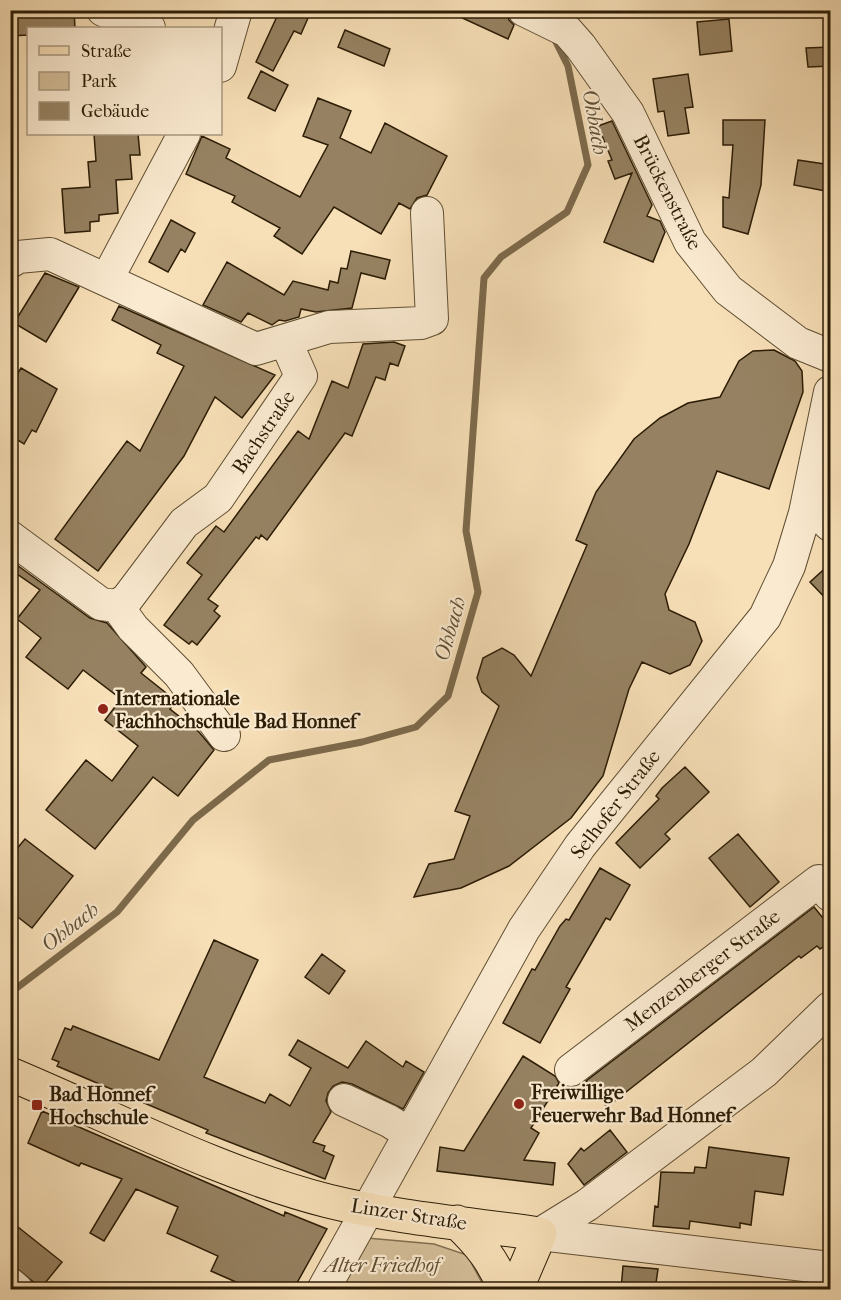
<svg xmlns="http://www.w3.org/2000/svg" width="841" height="1300" viewBox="0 0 841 1300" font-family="'IM FELL French Canon',serif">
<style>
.green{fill:#d4be99;stroke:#806e50;stroke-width:1.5}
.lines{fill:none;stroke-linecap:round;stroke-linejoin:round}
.stream{stroke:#7c6a4c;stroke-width:7}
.building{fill:#968262;stroke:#2c1d06;stroke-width:1.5}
.minor-casing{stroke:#5f4e32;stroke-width:34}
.major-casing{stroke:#2c1d06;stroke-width:35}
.minor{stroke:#faead0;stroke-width:32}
.major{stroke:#f7dfb7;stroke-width:33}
.poi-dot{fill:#8f2418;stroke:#faead0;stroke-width:2}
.labels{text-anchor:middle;stroke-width:4.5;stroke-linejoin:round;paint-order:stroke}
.street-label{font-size:20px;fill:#2c1d06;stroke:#faead0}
.poi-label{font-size:20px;font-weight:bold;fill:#2c1d06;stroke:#faead0;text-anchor:start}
.park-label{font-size:20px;font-style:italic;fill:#5e4d32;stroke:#faead0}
.water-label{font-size:21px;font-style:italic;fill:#625035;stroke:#faead0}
</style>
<rect width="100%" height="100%" fill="#f7dfb7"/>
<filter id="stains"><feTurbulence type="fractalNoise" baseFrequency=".00333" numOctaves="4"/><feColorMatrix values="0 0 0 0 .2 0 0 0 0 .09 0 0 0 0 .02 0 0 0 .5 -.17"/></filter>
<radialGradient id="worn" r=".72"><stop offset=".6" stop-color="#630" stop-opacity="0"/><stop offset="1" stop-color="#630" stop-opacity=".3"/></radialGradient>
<path class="green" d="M367,1238L434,1244L467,1255L486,1290H339Z"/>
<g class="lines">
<path class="stream" d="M10,993L117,912L193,820L269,760L362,742L416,727L448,696L478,592L466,531L484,278L501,257L567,212L588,165L568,66L553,36"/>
</g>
<path class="building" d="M10,10H74L75,28H28V35L10,36Z
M280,10H290L308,18L301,34L294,31L273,71L256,62Z
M445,10H506L509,20L514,25L508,39Z
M729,19L732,51L700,55L697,22Z
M345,30L390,49L384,66L338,47Z
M831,47V66L808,67L806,48Z
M261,71L288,85L275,111L248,98Z
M688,74L693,107L685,108L689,133L668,136L664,111L658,112L653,79Z
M318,98L351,111L340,138L371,153L385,123L447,156L427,195L417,198L410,209L399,203L381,234L334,207L302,254L274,236L280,228L232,202L235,196L186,174L202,136L230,149L226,158L300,197L328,145L303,136Z
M723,120H765L761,185L748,234L723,227V197L729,198L733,145H723Z
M612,121L652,205L647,216L660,221L665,232L653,262L604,242L632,173L615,179L608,161L612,160L598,126Z
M94,134H138L140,155H130L132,179L116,180L118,213L99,215V221L90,222V231L65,233L62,189L90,187L88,162L96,161Z
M798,160L831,165V192L794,185Z
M171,220L195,233L185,252L181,249L168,272L149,262Z
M351,251L390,260L385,279L361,273L352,308L316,312L301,309L299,317L285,321L279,320L272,325L248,313L241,322L203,305L227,262L284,295L293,281L328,290L330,281L338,283L341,268L347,269Z
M45,273L79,287L46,342L14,323Z
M119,306L275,375L242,418L215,397L184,456L98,571L55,539L127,441L140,451L184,366L157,353L161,345L112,320Z
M394,342L405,346L398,366L390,363L385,380L376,377L352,436L345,433L267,540L261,535L259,539L256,537L208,599L218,606L214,611L220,616L197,645L192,641L189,644L164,625L202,575L187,563L216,526L224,532L298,431L309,439L332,381L348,388L363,344Z
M774,350L795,361L802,371L803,392L769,489L717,471L689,544L665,594L669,610L695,622L702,641L690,665L670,674L642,662L629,689L603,776L571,818L509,866L461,888L414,897L429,864L454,859L470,816L455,811L499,706L482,692L477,678L483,658L502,648L514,655L531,676L587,545L576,540L596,492L634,439L660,418L688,403L720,397L739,361L753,351Z
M21,368L57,389L36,432L32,430L24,444L10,435V386Z
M10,560L90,618L107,623L146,667L141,673L176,701L170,709L199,732L214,750L178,796L153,777L95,849L46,810L86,760L112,781L138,746L105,720L121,699L83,670L68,689L26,657L41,638L17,619L40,590L10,569Z
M831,563V604L810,582Z
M685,767L709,792L665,834L670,839L640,868L616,843L659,799L656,796L662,788Z
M738,834L779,882L750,907L709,858Z
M25,839L73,876L32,928L10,911V857Z
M600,868L630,885L610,920L606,918L566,987L570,989L540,1043L503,1023L532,969L535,970L560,926L566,919L569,920Z
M814,907L831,928V941L820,949L817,946L801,958L799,956L607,1107L586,1081Z
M214,940L258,960L204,1077L265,1103L270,1094L290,1106L311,1068L289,1055L298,1040L348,1068L366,1041L403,1067L406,1061L424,1072L403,1109L352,1084L342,1082L333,1086L328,1093L326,1101L331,1112L313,1142L325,1146L323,1151L334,1156L325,1179L206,1133L208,1130L57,1066L59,1062L52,1059L65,1028L71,1030L73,1026L159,1060Z
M322,954L345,971L329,994L305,977Z
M523,1056L555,1076L559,1083L531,1128L539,1133L524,1160L555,1163L553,1185L437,1171L440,1147L464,1151Z
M42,1111L284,1216L285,1212L327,1229L293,1290H254L211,1271L218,1256L167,1233L178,1207L136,1189L104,1241L90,1233L122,1179L81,1163L79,1166L28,1143Z
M610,1130L627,1152L584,1185L568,1164L581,1148L584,1151Z
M709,1147L789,1158L783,1195L755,1191L751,1225L740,1223V1228L690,1221L689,1229L653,1226L655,1206L658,1207L661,1172L694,1173L695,1167L706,1168Z
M18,1227L62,1262L41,1288L10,1263V1236Z
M623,1266L658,1269L655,1290H621Z"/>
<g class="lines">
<defs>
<path id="minor" d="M103,10L149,28
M524,10L567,31L581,47L628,113L690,242L728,290L798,343L830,356
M220,66L236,10
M10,262L18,257L50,254L256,349L329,327L421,323L432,319L427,213
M107,279L184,134
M805,513L825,520L830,525
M10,537L101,604L117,606L133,628L179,674L224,735
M117,606L127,599L184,523L218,498L301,376L286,342
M571,1070L819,881L830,895
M344,1100L389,1121L410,1134
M540,1234L587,1205L764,1072L830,1008
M540,1234L830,1268
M10,1284L17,1290
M323,1290L524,929L580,846L765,617L789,566L805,513L830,392"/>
<path id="major" d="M10,1074C113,1117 221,1174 328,1201C397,1218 470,1224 540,1234L516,1290
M457,1222C479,1243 494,1261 505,1290"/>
</defs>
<use href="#minor" class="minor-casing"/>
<use href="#major" class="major-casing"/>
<use href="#minor" class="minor"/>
<use href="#major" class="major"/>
</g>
<g class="poi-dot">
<circle cx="103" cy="709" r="6"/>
<circle cx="519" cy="1104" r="6"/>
<rect x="31" y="1099" width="12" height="12" rx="3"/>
</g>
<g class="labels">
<g class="street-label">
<text transform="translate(668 192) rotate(63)" y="7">Brückenstraße</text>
<text transform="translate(263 432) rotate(-56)" y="7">Bachstraße</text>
<text transform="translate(615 804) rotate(-52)" y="7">Selhofer Straße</text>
<text transform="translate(702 970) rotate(-37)" y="7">Menzenberger Straße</text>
<text transform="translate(409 1214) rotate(9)" y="7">Linzer Straße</text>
</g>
<g class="poi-label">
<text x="115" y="705">Internationale<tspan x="115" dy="23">Fachhochschule Bad Honnef</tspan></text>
<text x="531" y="1099">Freiwillige<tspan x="531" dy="23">Feuerwehr Bad Honnef</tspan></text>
<text x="49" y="1101">Bad Honnef<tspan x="49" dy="23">Hochschule</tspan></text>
</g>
<g class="park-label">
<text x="382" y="1272">Alter Friedhof</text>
</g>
<g class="water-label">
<text transform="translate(595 122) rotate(80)" y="7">Ohbach</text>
<text transform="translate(450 629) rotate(-74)" y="7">Ohbach</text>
<text transform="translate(70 927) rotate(-38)" y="7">Ohbach</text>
</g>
</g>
<rect width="841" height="1300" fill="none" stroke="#f7dfb7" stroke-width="36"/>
<rect x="12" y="12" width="817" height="1276" fill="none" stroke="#2c1d06" stroke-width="3"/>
<rect x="18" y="18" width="805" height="1264" fill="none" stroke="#2c1d06" stroke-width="1.5"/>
<rect x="27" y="27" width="195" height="108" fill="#faead0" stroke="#a8987f" stroke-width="1.5"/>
<rect x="39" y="46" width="30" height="9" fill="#f7dfb7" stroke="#a8987f" stroke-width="1.5"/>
<text x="81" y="57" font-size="18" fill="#2c1d06">Straße</text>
<rect x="39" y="72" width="30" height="18" fill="#d4be99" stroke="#a8987f" stroke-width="1.5"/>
<text x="81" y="87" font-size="18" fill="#2c1d06">Park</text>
<rect x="39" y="102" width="30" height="18" fill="#968262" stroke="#a8987f" stroke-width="1.5"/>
<text x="81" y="117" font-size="18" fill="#2c1d06">Gebäude</text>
<rect width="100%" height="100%" filter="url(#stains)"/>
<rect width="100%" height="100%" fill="url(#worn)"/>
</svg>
